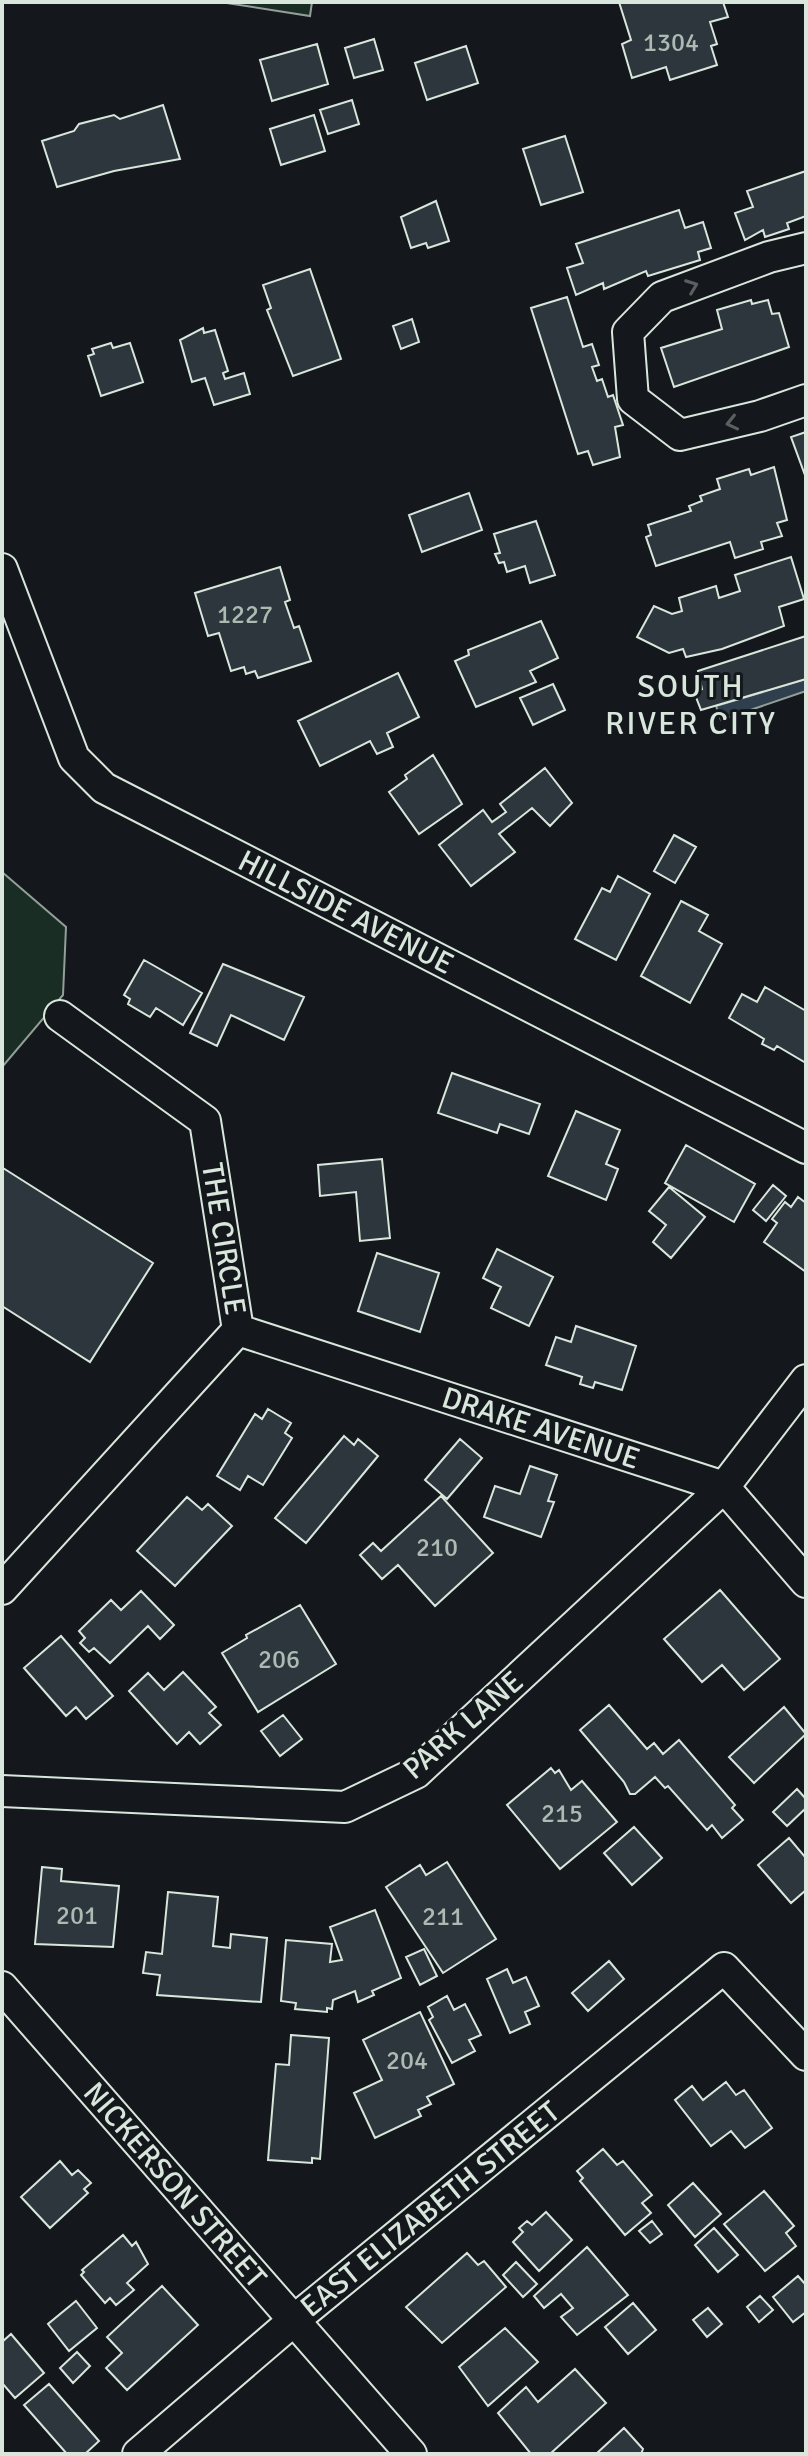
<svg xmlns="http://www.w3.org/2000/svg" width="808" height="2456" viewBox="0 0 808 2456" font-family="Signika,sans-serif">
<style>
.green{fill:#1a2d24;stroke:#939e99;stroke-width:2}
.water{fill:#2f3f4d;stroke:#939e99;stroke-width:2}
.building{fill:#2c363c;stroke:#d8e6dc;stroke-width:2}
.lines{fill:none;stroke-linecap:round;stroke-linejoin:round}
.street-casing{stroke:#d8e6dc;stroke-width:34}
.street{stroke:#14181c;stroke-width:30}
.oneway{stroke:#59605f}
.labels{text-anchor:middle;stroke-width:6;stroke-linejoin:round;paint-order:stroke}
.number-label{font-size:26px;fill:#adbab4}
.street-label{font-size:30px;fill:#d8e6dc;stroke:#14181c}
.neighbourhood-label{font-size:32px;letter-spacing:2px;fill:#d8e6dc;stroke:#14181c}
</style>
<rect width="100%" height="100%" fill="#14181c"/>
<path class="green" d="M220,2H312L310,16Z
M2,872L66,927L63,995L3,1066Z"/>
<path class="water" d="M806,679V691L721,720L716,706Z"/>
<path class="building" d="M619,2H723L728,17L710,22L717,44L711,46L717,65L670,80L666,67L632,78L622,44L631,40Z
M374,39L383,70L354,78L345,48Z
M317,44L328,84L272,101L260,60Z
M466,46L478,83L427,100L415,63Z
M352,100L359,124L328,134L320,110Z
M163,105L180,159L114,171L57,187L42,141L74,131L79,124L114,115L120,119Z
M314,115L325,151L281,165L270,129Z
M565,136L583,192L541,205L523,149Z
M806,171V216L787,223L789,229L765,237L763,230L745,240L735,213L753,207L747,191Z
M436,201L449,241L428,248L426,243L411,248L401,217Z
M679,210L685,228L703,222L711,248L698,252L700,260L648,276L646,271L604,289L603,283L576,295L567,268L583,263L576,244Z
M310,269L341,359L293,376L267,310L271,308L263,285Z
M567,297L583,347L592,344L599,365L592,367L597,381L602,379L608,397L613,395L623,425L615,427L620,457L593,465L588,451L578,454L531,308Z
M751,300L752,304L768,300L772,314L779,313L789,347L674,387L661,348L722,329L717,310Z
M412,319L419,342L401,349L393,326Z
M203,328L204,333L215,330L228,371L223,373L225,379L244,373L250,394L214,405L205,378L192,382L180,340Z
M111,343L113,348L130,343L143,382L101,396L88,356L94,354L92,349Z
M806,432V478L791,437Z
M774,467L787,520L777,523L782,536L761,542L763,549L735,558L730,542L656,566L646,537L651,535L648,525L691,511L689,506L702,501L700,496L720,489L717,479L749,469L751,475Z
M469,493L482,530L422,552L409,515Z
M536,521L555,575L530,583L525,566L507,572L504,562L499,563L495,554L500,553L494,534Z
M791,557L804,599L779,607L784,626L722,649L686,657L683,649L669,653L637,637L654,606L672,614L682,611L679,598L716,586L719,598L740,591L735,575Z
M280,567L290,600L285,602L294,628L299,626L311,661L258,678L255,671L246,674L244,667L231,671L219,633L208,636L195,593Z
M541,621L558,658L530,671L536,682L476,707L455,661L469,655L468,650Z
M806,636V679L701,710L694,692L702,689L698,671Z
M398,673L419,717L387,733L393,747L377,754L370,741L320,766L298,721Z
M553,684L565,710L533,725L520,698Z
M433,755L462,804L419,834L389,792L407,779L405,775Z
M545,768L572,803L550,826L532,808L499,834L515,852L471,886L439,845L483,810L492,822L506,812L500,804Z
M674,835L696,847L675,883L654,871Z
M618,876L650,894L616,960L575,939L602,888L610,892Z
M681,901L708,915L699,931L722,944L690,1003L641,976Z
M144,960L202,993L183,1025L156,1008L150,1017L128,1004L130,999L124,995Z
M223,964L304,997L284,1040L231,1015L217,1046L190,1033Z
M765,987L806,1011V1063L777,1046L774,1050L762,1044L764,1039L729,1018L742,994L757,1002Z
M452,1073L540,1104L529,1134L500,1124L497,1133L438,1113Z
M576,1111L620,1130L606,1164L618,1169L606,1200L548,1176Z
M686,1145L755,1184L734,1222L665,1183Z
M382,1159L390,1238L360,1241L356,1192L320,1196L318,1165Z
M3,1168L153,1263L90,1362L2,1306Z
M773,1185L786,1196L766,1221L753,1210Z
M669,1187L705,1217L671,1258L653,1242L666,1225L649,1211Z
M798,1197L806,1203V1272L764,1242L777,1223L772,1219L785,1202L791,1207Z
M497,1249L553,1277L529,1326L491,1308L501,1287L483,1278Z
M377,1253L439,1273L420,1332L358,1311Z
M576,1326L636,1346L622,1390L595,1382L593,1388L580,1384L582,1377L546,1365L556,1337L571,1342Z
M268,1409L291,1423L285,1433L292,1438L263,1485L248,1476L240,1490L217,1476L255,1414L262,1419Z
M344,1436L354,1445L358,1439L378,1456L306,1543L275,1518Z
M460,1439L482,1458L447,1499L425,1480Z
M530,1466L557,1475L548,1501L554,1502L541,1537L484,1517L495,1486L520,1494Z
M441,1496L493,1553L435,1606L398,1565L382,1579L360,1555L373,1543L381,1551Z
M187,1497L202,1510L208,1504L232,1526L175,1586L137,1551Z
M720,1590L780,1659L744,1690L722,1665L702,1682L664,1639Z
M141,1591L174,1625L160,1639L148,1626L110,1663L94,1648L89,1652L80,1643L85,1638L79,1631L111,1600L121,1610Z
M300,1605L336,1664L258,1712L222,1653L247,1638L246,1635Z
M61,1636L113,1696L86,1719L76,1707L66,1716L24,1668Z
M183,1672L216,1707L209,1713L221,1725L200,1744L189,1732L177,1744L129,1691L148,1673L164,1690Z
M609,1705L647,1749L654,1743L663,1754L679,1740L735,1805L732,1808L743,1820L722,1838L712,1825L707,1830L668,1786L665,1788L655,1777L635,1794H630L624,1782L580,1730Z
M784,1707L806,1734L754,1783L729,1757Z
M283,1715L302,1739L280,1756L261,1731Z
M551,1768L555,1773L559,1770L571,1790L582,1781L617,1822L560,1869L507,1805Z
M797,1789L806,1799V1808L787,1826L773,1812Z
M634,1827L662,1858L632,1885L604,1853Z
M789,1838L806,1858V1890L791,1903L758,1865Z
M447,1862L496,1939L443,1973L386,1887L420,1865L426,1875Z
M42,1867L62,1869L61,1881L119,1886L113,1947L35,1944Z
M168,1892L218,1897L213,1946L230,1948L231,1934L267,1938L261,2002L157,1995L160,1975L143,1973L146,1952L162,1954Z
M375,1910L401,1978L372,1991L374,1995L358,2002L355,1991L333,2000L332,2009L327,2008V2012L295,2009L296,2003L281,2001L286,1940L332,1944L330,1962L342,1960L330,1927Z
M424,1949L437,1976L420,1985L406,1957Z
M609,1961L624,1979L588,2011L572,1993Z
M507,1969L513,1983L526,1977L539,2006L525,2012L530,2024L510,2033L487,1979Z
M447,1996L454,2010L465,2004L481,2035L469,2040L475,2051L452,2063L429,2020L433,2017L428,2007Z
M420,2012L454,2084L427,2097L431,2104L418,2110L421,2116L375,2138L354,2093L382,2080L363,2040Z
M291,2035L329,2038L320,2159L312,2158V2163L268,2160L276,2064L289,2065Z
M726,2082L736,2095L744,2090L772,2128L745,2148L731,2131L711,2146L675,2100L692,2086L703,2100Z
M603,2149L617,2165L623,2161L652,2195L642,2203L651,2213L625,2235L580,2181L583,2178L577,2171Z
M60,2161L72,2175L78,2170L91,2183L84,2189L88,2193L50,2228L21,2197Z
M693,2183L721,2214L695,2237L668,2205Z
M764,2191L794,2226L786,2233L796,2246L765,2271L724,2224Z
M546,2212L572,2240L539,2271L513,2242L523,2232L519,2228L527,2221L532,2225Z
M652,2221L662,2234L650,2243L639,2231Z
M714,2228L738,2255L718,2272L695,2245Z
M123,2235L132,2246L136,2242L148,2264L127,2283L134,2290L116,2305L110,2298L105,2303L81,2275L84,2272L82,2270Z
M587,2247L628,2295L577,2335L561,2317L573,2308L561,2294L544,2308L534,2296Z
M467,2253L478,2265L484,2261L506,2287L442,2343L406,2307Z
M516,2262L537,2284L523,2297L503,2275Z
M798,2276L806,2285V2312L793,2322L773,2297Z
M162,2286L198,2325L127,2390L106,2368L122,2353L107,2337Z
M760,2296L773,2310L759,2322L747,2307Z
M76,2301L97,2328L69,2351L48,2324Z
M633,2303L656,2330L628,2354L605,2327Z
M708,2308L722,2324L707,2337L693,2320Z
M505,2328L538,2362L488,2406L459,2367Z
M11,2334L44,2373L15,2398L2,2383V2342Z
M77,2352L90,2366L73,2383L60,2368Z
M575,2369L606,2403L550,2454H531L498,2413L526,2387L538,2402Z
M49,2384L99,2441L85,2454H67L24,2405Z
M624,2428L643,2449L641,2454H596Z"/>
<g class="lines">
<defs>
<path id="street" d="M806,248L769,257L662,297L628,332L633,399L680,435L760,416L806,400
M2,569L74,758L104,788L806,1148
M238,1330L724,1487L806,1582
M2,1589L238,1330L205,1121L60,1016
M2,1791L345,1807L416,1773L724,1487L806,1380
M2,1987L411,2454
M138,2454L293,2321L724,1968L806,2055"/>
</defs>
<use href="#street" class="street-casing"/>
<use href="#street" class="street"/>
</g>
<defs><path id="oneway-chevron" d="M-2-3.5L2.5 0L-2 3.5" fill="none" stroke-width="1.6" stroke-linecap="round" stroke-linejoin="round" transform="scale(2)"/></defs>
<g class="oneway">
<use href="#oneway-chevron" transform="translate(692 286) rotate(-21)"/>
<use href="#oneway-chevron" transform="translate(732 423) rotate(167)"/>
</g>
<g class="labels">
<g class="number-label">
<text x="671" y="51">1304</text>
<text x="245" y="623">1227</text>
<text x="437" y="1556">210</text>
<text x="279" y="1668">206</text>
<text x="562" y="1822">215</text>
<text x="77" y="1924">201</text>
<text x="443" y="1925">211</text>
<text x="407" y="2069">204</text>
</g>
<g class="street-label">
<text transform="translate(346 912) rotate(27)" y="10">HILLSIDE AVENUE</text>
<text transform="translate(224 1239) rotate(81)" y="10">THE CIRCLE</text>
<text transform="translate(541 1428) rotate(18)" y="10">DRAKE AVENUE</text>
<text transform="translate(463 1725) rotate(-41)" y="10">PARK LANE</text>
<text transform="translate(175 2185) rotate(49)" y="10">NICKERSON STREET</text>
<text transform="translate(430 2209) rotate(-39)" y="10">EAST ELIZABETH STREET</text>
</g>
<g class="neighbourhood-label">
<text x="691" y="697">SOUTH<tspan x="691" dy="37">RIVER CITY</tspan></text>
</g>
</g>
<rect width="808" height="2456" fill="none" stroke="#d8e6dc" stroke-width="8"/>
</svg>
